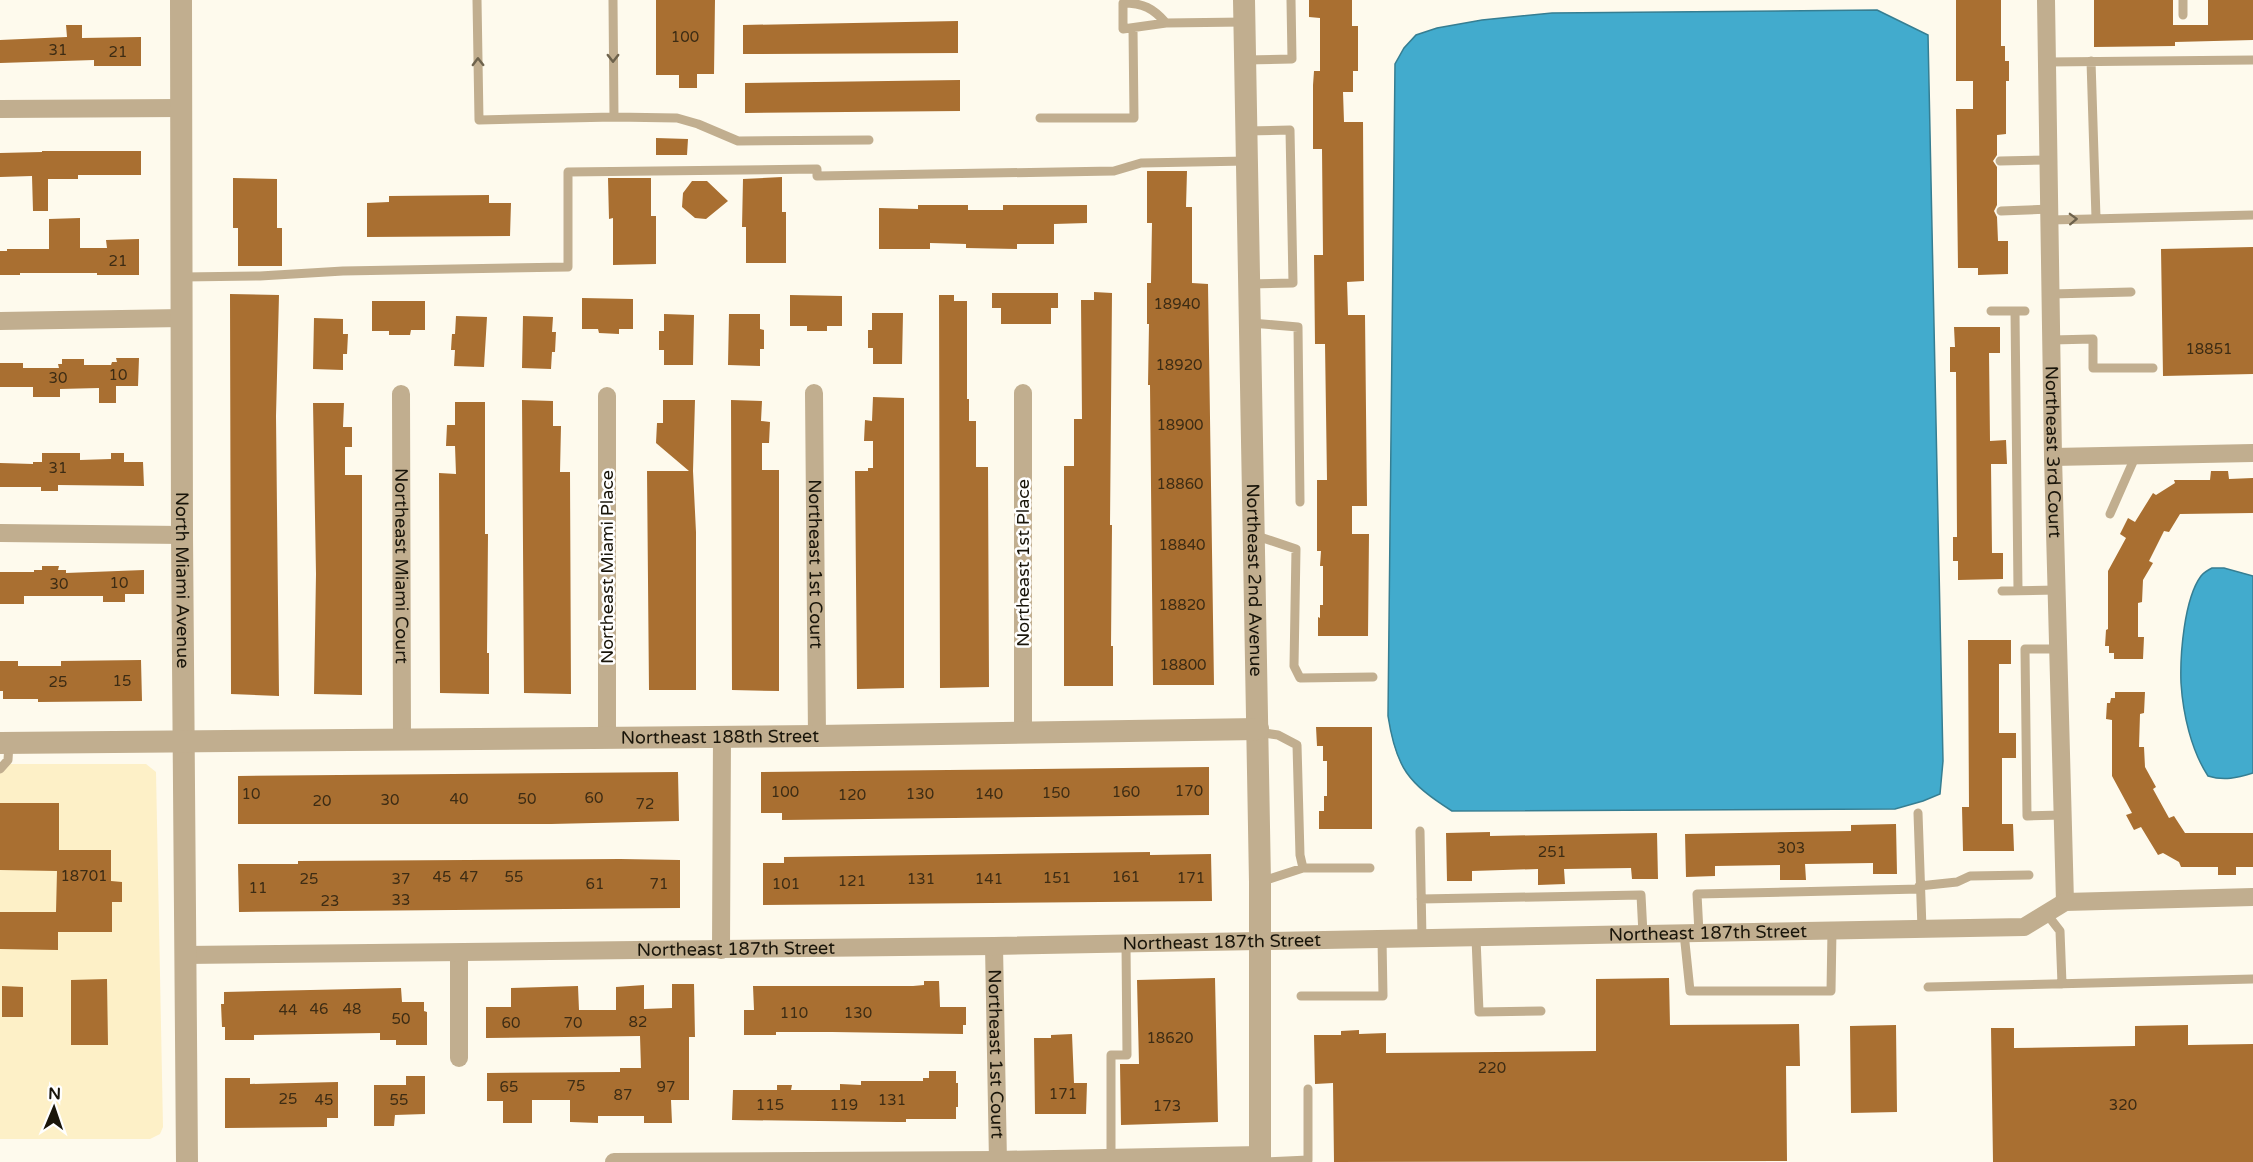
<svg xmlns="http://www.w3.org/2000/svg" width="2253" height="1162" viewBox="0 0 2253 1162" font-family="'Varela Round',sans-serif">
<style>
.built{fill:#fdf0c7}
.water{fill:#42abcd;stroke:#367e92;stroke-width:1.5}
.building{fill:#a96f31}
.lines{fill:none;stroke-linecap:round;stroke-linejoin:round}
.service{stroke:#c1ae8f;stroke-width:9}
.minor{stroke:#c1ae8f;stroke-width:18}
.tertiary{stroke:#c1ae8f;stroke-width:22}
.oneway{stroke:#6d624c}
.labels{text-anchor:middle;stroke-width:5;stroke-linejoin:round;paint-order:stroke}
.number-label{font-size:15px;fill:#3d2c14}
.street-label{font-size:18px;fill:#19150a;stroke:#fff}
</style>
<rect width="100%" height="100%" fill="#fefaed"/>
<path class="built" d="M0,764H146L156,772L163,1127L160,1134L150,1139H0Z"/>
<path class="water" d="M1877,10L1928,35L1943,761L1940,794L1923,801L1895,809L1452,811C1408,783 1396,768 1388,716L1395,64L1404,48L1416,35L1437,28L1482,20L1552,13Z
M2212,568H2224L2253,576V773C2237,778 2224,781 2208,776C2191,750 2183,714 2181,683C2180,655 2184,599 2201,576C2204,572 2208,570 2212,568Z"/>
<path class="building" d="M656,0H715L714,74H697V88H679V75H656Z
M1309,0H1352V26H1358V71H1353V92H1343L1344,122H1363L1364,281L1347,282L1348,315H1365L1367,506H1352V534H1369L1368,636H1318V617L1320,618V605H1323V566H1320L1321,551H1317V480H1327L1325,344H1315L1314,255H1323L1322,149H1313V85L1314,71H1320V18L1309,17Z
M1956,0H2001V46H2005V61H2009V81H2006V134L1997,135V155L1993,161L1997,167V205L1994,211L1997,217L1998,241H2008V274L1978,275V268H1958L1956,109H1973V81H1956Z
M2094,0H2173V25H2208V0H2253V40L2175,42V46L2094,47Z
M958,21V53L743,54V25Z
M66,25H82V38L141,37V66H94V60L0,63V40L67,37Z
M960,80V111L745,113V83Z
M656,138L688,139L687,155H656Z
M42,151H141V175H78V179H48V211H33L32,176L0,177V153L42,152Z
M1147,171H1187L1186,207H1192V283L1208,284L1214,685H1153L1150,385H1148L1149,324H1147V283H1151L1152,223H1147Z
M782,177V212H786V263H746V227H742L743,179Z
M233,178L277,179V228H282V266H238V228H233Z
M608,178H651V216H656V264L613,265V218L609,219Z
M692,181H707L728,201L706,219L695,218L682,207L683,193Z
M489,195V203H511L510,236L367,237V203L389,202V196Z
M918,205H968V210H1003V205H1087V223L1054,224V244H1017V249L966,248V244L930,243V249H879V208L918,209Z
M80,218V248H107L106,240L139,239V275H97V273H20V275H0V251H7V249H49V219Z
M2253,247V374L2163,376L2161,249Z
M1094,292L1112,293L1110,525H1112L1111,646H1113V686H1064V466H1074V419H1082L1081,300H1094Z
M992,293H1058V308H1051V324H1001V308H992Z
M230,294L279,295L276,416L279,696L231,694Z
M790,295L842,296V326H827V331H807V326H790Z
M939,295H954V301H967V399H969V421H976V467H988L989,687L940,688Z
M582,298L633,299V329H619V334L599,333L598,329H582Z
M372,301H425V330H411L410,335H389V331H372Z
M872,313H903L902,364H873V348H868V330H872Z
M664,314L694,315L693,365H664V350H659V331H664Z
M729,314H760V329L764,330V349H760V366L728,365Z
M456,316L487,317L484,367L454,366L455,350H451L452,334H455Z
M523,316L553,317L552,332H556L555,352H552L551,369L522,368Z
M314,318L343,319V334H348L347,354H343V370L313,369Z
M1954,327H2000V353H1989L1990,441L2006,440L2007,464H1991L1992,553H2003V579L1958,580V561H1953V537H1957L1956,372H1950V347H1955Z
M116,358H139L138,386H116V403H99V388L60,389V397H33V387H0V363H23V368H59L58,364H62V359H84V365H111L112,362H117Z
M873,397L904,398V688L857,689L855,471H868V468H873V441H864L865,420L872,421Z
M522,400L553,401V426H561L560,472H570L571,694L524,693Z
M663,400H695L693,471L696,532V690H649L647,471H689L656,443L657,423H663Z
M731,400L762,401L761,421L770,422L769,443H762V470H779V691L732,690Z
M455,402H485V534H488L487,653H489V694L440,693L439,473L456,474L455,446H446L447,425H455Z
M313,403H344L343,427H352V447H345V475H362V695L314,694L316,574Z
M42,453H80V460L111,459V453H124V462H143L144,486L58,485V491H41V487H0V463L33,464V462H42Z
M2211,471H2228L2229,479L2253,478V513L2180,514L2169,532L2164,531L2149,561L2153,563L2143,580L2142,602L2138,603V637H2144L2143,659H2114V653H2109V646H2105L2106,630L2108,629V571L2126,538L2120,534L2128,518L2135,522L2153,493L2156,495L2175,483L2174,480H2210Z
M42,566H59L58,570H66V573L144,570V594H125V602H103V596H24V604H0V572H34V570H42Z
M1968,640H2011V664H1999V733H2016V758H2002V824H2013L2014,851H1963L1962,807H1969Z
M141,660L142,701L38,702V699H3V691H0V661H18V666H61V661Z
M2115,692H2145L2144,713L2140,714L2139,747H2144L2145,767L2156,787L2153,789L2169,818L2174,816L2185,833H2253V867H2236V875H2218V867H2181L2179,862L2163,853L2158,855L2141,827L2134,830L2126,815L2132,813L2112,776V720L2106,719L2107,703H2110L2111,698H2115Z
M1316,727H1372V829H1319V811H1324V796H1327V761H1323V746H1317Z
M1209,767V815L782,820V813H761V772Z
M678,772L679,821L551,824H238V776Z
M0,803H59V850H111V881L122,882V902H112V932H58V950L0,949V912H56L57,871L0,870Z
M1896,824L1897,874H1873V863L1805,864L1806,880H1780V865L1715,866V876L1686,877L1685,834L1851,831V825Z
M1490,832V836L1657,833L1658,879H1632L1631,868L1564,869L1565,884L1538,885V869L1472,871V881H1447L1446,833Z
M1150,852V855L1211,854L1212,901L763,905V863H784V857Z
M620,859L680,860V908L239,912L238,864H298V861Z
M1215,978L1218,1122L1121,1125L1120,1064H1139L1137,980Z
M1669,978L1670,1025L1799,1024L1800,1066H1786L1787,1161L1334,1162L1333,1083L1315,1084L1314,1035H1341V1031L1359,1030V1034L1386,1033V1053L1596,1051V979Z
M107,979L108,1045H71V980Z
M924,981H939L940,1007H966V1025H963V1034L832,1032H776V1035H744V1010H754L753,986H913L924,985Z
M672,984H694L695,1037H689V1100H671L672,1123H644V1116H598V1123L570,1122V1100H532V1123H503V1101H487V1073L620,1072V1068H641L640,1036L486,1038V1007H511V988L578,986L579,1010H616V987L644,985V1009L672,1008Z
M2,986L23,987V1017H2Z
M401,988L402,1002H424V1011L427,1012V1045H396V1040H380V1033L254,1035V1040H225V1027H222L221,1004H224V992Z
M1896,1025L1897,1112L1851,1113L1850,1026Z
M2188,1025V1045L2253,1044V1162H1993L1991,1028H2014V1048L2135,1046V1026Z
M1072,1034L1074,1083H1087L1086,1114H1035L1034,1038H1051V1035Z
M929,1071H956V1083H958V1107H956V1119H906V1122H897L732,1120L733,1090H777V1085H792L791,1090H840V1084L861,1085V1081H923V1078H929Z
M406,1076H425V1114L395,1115L394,1126H374V1085H406Z
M225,1078H250V1084L338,1082V1118H327V1127L225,1128Z"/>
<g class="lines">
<path class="service" d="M477,0L479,120L614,117L677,118L698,124L738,141L869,140
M613,0L614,117
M2183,0V15
M1166,23L1123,29V3C1143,3 1153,8 1166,23L1244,22
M1245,60L1292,59L1291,0
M2091,61L2096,218
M2047,62L2253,60
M1040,118H1134L1133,28
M1247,131L1290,130L1293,283L1249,284
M2000,161L2049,160
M2001,211L2050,209
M2050,220L2253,215
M183,277L260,276L343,271L568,267V172L817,169V176L1114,171L1141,163L1247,161
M2051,294L2131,292
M1991,311H2025
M2015,311L2018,590
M1251,323L1298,327L1300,502
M2052,340L2093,339V368H2153
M2110,514L2136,455
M1254,535L1296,549L1294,666L1300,678L1373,677
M2002,591L2057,590
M2058,649H2025L2027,816L2062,815
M1257,732L1278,735L1297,745L1300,855L1303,868H1370
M0,769L8,760L9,744
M1918,813L1922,929
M1420,831L1422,939
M1260,882L1303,868
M1919,886L1957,882L1970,876L2029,875
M1421,899L1641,895L1643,934
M2046,913L2060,931L2062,984
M1684,933L1690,991H1831L1832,930
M1699,933L1697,894L1920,889
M1476,938L1479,1012L1541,1011
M1928,987L2253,979
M1301,996H1383L1382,939
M1111,1158V1055H1127L1126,944
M1262,1162L1308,1160V1089"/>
<g class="minor">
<path id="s1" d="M2046,0L2053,457L2065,902"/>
<path d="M0,109L181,108"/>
<path d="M0,321L182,318"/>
<path id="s2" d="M814,393L817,736"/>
<path d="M1023,393V733"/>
<path id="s3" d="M401,394L402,739"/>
<path d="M2053,457L2253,453"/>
<path d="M0,533L182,535"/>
<path d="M607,737V396"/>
<path id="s4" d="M994,946L998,1162"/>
<path d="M721,950L722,736"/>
<path d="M459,953V1058"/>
<path id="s5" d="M184,955L994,946L2024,927L2065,902L2253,897"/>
<path d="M614,1162L998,1160L1260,1155"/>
</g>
<g class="tertiary">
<path id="s6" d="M181,0L182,535L187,1162"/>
<path id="s7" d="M1244,0L1260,882V1162"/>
<path id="s8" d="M0,743L817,736L1258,729"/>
</g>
</g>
<defs><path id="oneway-chevron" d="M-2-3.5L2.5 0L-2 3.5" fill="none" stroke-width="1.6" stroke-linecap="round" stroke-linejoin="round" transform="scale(1.5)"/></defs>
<g class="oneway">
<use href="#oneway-chevron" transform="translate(613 58) rotate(90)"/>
<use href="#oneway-chevron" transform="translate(478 62) rotate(-91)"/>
<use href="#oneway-chevron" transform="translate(2073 219) rotate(-2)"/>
</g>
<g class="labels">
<g class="number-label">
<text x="685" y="42">100</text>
<text x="58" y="55">31</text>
<text x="118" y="57">21</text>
<text x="118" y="266">21</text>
<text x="1177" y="309">18940</text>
<text x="2209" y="354">18851</text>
<text x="1179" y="370">18920</text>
<text x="118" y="380">10</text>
<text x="58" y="383">30</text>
<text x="1180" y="430">18900</text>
<text x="58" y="473">31</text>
<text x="1180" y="489">18860</text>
<text x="1182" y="550">18840</text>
<text x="119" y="588">10</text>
<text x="59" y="589">30</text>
<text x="1182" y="610">18820</text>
<text x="1183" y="670">18800</text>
<text x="122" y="686">15</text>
<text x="58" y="687">25</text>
<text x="1189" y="796">170</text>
<text x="785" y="797">100</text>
<text x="1126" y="797">160</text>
<text x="1056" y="798">150</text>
<text x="251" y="799">10</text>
<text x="920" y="799">130</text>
<text x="989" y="799">140</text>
<text x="852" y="800">120</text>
<text x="594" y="803">60</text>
<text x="459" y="804">40</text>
<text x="527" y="804">50</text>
<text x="390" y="805">30</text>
<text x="322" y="806">20</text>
<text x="645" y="809">72</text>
<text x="1791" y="853">303</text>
<text x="1552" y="857">251</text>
<text x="84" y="881">18701</text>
<text x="442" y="882">45</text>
<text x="469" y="882">47</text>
<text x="514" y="882">55</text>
<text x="1126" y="882">161</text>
<text x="1057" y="883">151</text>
<text x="1191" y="883">171</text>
<text x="309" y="884">25</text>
<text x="401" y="884">37</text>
<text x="921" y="884">131</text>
<text x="989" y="884">141</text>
<text x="852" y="886">121</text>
<text x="595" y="889">61</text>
<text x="659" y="889">71</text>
<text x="786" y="889">101</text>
<text x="258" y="893">11</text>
<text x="401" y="905">33</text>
<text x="330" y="906">23</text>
<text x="319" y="1014">46</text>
<text x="352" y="1014">48</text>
<text x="288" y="1015">44</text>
<text x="794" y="1018">110</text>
<text x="858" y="1018">130</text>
<text x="401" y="1024">50</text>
<text x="638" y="1027">82</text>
<text x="511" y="1028">60</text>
<text x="573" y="1028">70</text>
<text x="1170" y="1043">18620</text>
<text x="1492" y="1073">220</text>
<text x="576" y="1091">75</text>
<text x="509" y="1092">65</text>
<text x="666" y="1092">97</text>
<text x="1063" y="1099">171</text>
<text x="623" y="1100">87</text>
<text x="288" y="1104">25</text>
<text x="324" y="1105">45</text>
<text x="399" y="1105">55</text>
<text x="892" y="1105">131</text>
<text x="770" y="1110">115</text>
<text x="844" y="1110">119</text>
<text x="2123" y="1110">320</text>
<text x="1167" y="1111">173</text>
</g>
<g class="street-label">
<text dy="6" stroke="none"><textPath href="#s1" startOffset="452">Northeast 3rd Court</textPath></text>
<text transform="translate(1023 563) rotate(-90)" y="6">Northeast 1st Place</text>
<text dy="6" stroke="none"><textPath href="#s2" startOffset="171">Northeast 1st Court</textPath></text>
<text dy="6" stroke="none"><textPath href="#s3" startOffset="172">Northeast Miami Court</textPath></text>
<text transform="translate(607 567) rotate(-90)" y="6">Northeast Miami Place</text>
<text dy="6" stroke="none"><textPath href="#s6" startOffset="580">North Miami Avenue</textPath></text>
<text dy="6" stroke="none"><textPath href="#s7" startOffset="580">Northeast 2nd Avenue</textPath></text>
<text dy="6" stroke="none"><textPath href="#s8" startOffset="720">Northeast 188th Street</textPath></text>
<text dy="6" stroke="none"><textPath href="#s5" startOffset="1524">Northeast 187th Street</textPath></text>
<text dy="6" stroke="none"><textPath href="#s5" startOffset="1038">Northeast 187th Street</textPath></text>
<text dy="6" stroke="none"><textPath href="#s5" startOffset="552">Northeast 187th Street</textPath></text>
<text dy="6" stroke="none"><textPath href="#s4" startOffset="108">Northeast 1st Court</textPath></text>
</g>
</g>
<g transform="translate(54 1108) rotate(2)" stroke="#ffffff" stroke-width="4.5" paint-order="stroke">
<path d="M0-4.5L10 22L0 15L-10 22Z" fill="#19150a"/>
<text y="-9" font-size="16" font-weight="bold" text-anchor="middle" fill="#19150a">N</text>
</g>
</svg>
